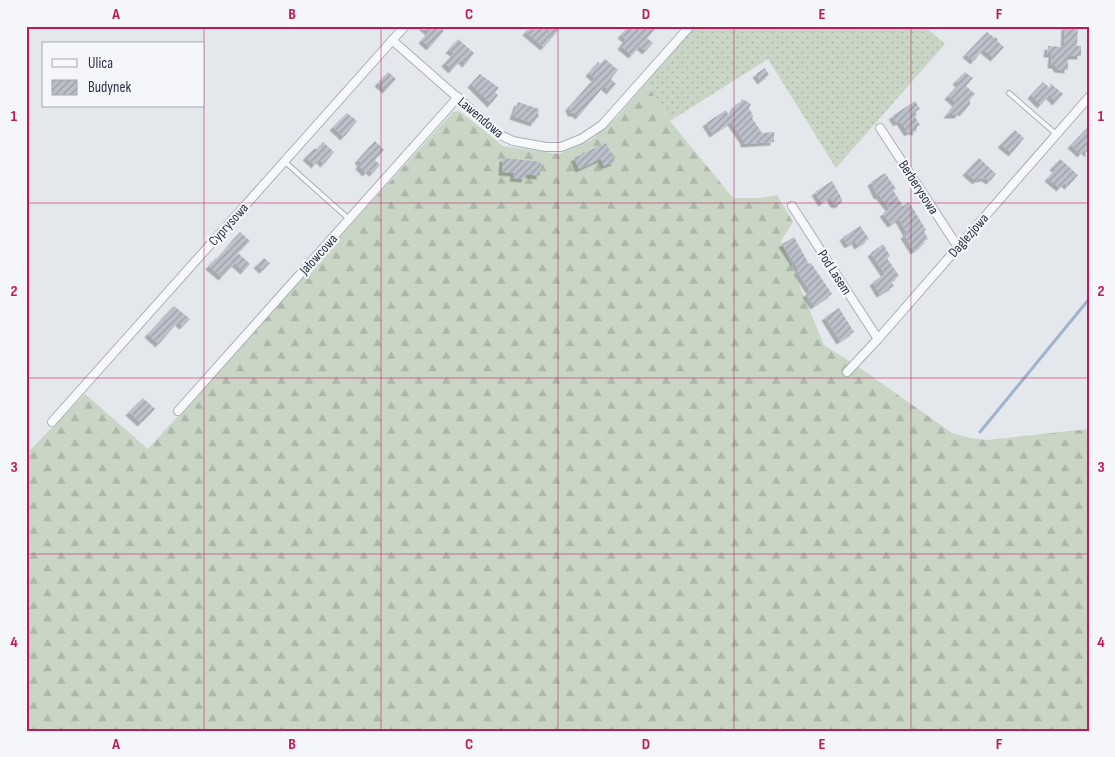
<svg xmlns="http://www.w3.org/2000/svg" width="1115" height="757" viewBox="0 0 1115 757" font-family="'Sofia Sans Condensed',sans-serif">
<style>
.grass{fill:url(#grass-dots)}
.forest{fill:url(#forest-firs)}
.lines{fill:none;stroke-linecap:round;stroke-linejoin:round}
.stream{stroke:#9fb4cc;stroke-width:3}
.building{fill:url(#building-hatch);filter:url(#shadow)}
.service-casing{stroke:#a9aeb7;stroke-width:6}
.minor-casing{stroke:#a9aeb7;stroke-width:10}
.service{stroke:#f7f8fa;stroke-width:4}
.minor{stroke:#f7f8fa;stroke-width:8}
.grid{fill:none;stroke:#c2185b;stroke-width:1;stroke-opacity:0.55}
.labels{text-anchor:middle;stroke-width:4.5;stroke-linejoin:round;paint-order:stroke}
.street-label{font-size:14px;fill:#2b3445;stroke:#f4f6f9}
.neatline{fill:none;stroke:#c2185b;stroke-width:2}
.grid-label{font-size:16px;text-anchor:middle;font-weight:bold;fill:#c2185b}
</style>
<defs>
<pattern id="grass-dots" width="8" height="8" patternUnits="userSpaceOnUse" patternTransform="scale(1.25)"><rect width="8" height="8" fill="#c9d6c5"/><path d="M2 2h.1M6 6h.1" fill="none" stroke="#adb8ab" stroke-width="1.8" stroke-linecap="round"/></pattern>
<pattern id="forest-firs" width="22" height="20" patternUnits="userSpaceOnUse" patternTransform="scale(1.25)"><rect width="22" height="20" fill="#c9d6c5"/><path d="M5 1l3.5 6h-7zM16 11l3.5 6h-7z" fill="#adb8ab"/></pattern>
<pattern id="building-hatch" width="6" height="6" patternUnits="userSpaceOnUse" patternTransform="scale(1.25)"><rect width="6" height="6" fill="#bbc0ca"/><path d="M-1 1l2-2M0 6l6-6M5 7l2-2" fill="none" stroke="#989da6"/></pattern>
<filter id="shadow"><feDropShadow dx="-3.5" dy="3.5" stdDeviation="0" flood-color="#0004"/></filter>
</defs>
<rect width="100%" height="100%" fill="#e4e7ec"/>
<path class="grass" d="M696,26H924L945,44L836,168L768,59L670,121L646,83Z"/>
<path class="forest" d="M646,83L670,121L733,198H760L777,195L793,222L781,241L824,345L860,368L952,433L970,438L987,440L1089,429V731H26V454L85,394L148,449L453,112L459,111L467,117L503,146L559,154L591,140L616,118Z"/>
<g class="lines">
<path class="stream" d="M980,432L1089,299"/>
</g>
<path class="building" d="M422,26H438L444,31L430,47L422,40L429,32Z
M531,26H562L544,47L526,32Z
M629,26H658L647,38L653,43L646,51L640,46L632,55L621,46L626,39L621,35Z
M1065,26H1078L1077,46H1081V56H1068V70L1058,69L1055,65H1051L1052,54H1047L1048,46L1064,47Z
M987,32L993,37L997,38L998,42L1004,47L994,58L983,49L974,61L966,54Z
M458,39L474,53L466,64L461,60L452,70L445,63L454,53L449,50Z
M605,59L618,70L611,79L616,84L610,91L604,86L579,116L575,113H571L569,107L595,78L589,73L598,62L600,64Z
M765,68L769,75L761,81L756,74Z
M388,72L396,79L386,90L378,83Z
M965,72L973,78L966,86L975,94L970,99V104L963,113L961,111L958,115H947L956,103L948,96L959,84L956,81Z
M480,74L499,88L495,92L498,95L491,104L471,84Z
M1043,82L1050,88V83L1063,94L1056,102L1049,95L1041,105L1031,95Z
M742,99L751,104L749,108L753,116L752,118L762,133L774,132V142L744,144V141L731,122L713,134L706,123L726,110L729,116L736,104L739,105Z
M915,101L920,109L915,112L917,115L915,117L920,125L917,127L916,132L911,131L908,133L900,121L897,123L892,116Z
M518,102L539,109L538,113L539,117L536,119L534,123L513,116Z
M347,113L357,121L344,137L333,127Z
M1089,126V154L1084,150L1081,154L1071,145Z
M1015,130L1024,138L1012,153L1001,144Z
M375,141L384,150L375,160L380,165L373,173L369,170L366,173L359,166L361,163L358,160Z
M323,142L334,152L324,164L319,159L315,165L306,157L315,148L317,150Z
M606,143L615,162L604,166L601,159L579,169L574,158Z
M503,158L541,162L540,176L526,174L525,179L513,178L514,173L502,172Z
M979,158L996,174L990,181L985,178L978,179L976,181L966,172Z
M1060,159L1078,175L1068,186L1064,183L1060,188L1048,178L1056,169L1053,167Z
M885,173L896,189L893,190L903,206L909,202L926,230L924,231L928,239L923,242L924,244L914,251L904,235L907,233L899,219L891,224L883,213L890,209L880,196L877,195L871,182Z
M832,181L842,199L841,203L838,205L834,204L830,197L822,203L815,192Z
M860,226L869,239L858,246L855,241L848,245L843,237Z
M240,232L250,241L238,253L250,264L244,271L235,263L222,277L209,266L216,258L217,259Z
M794,237L809,264L811,263L832,294L814,306L806,294L810,291L797,271L799,270L796,265L782,244Z
M883,244L890,256L887,258L899,276L891,282L894,286L880,294L873,282L885,274L871,253Z
M264,258L270,263L263,270L257,265Z
M174,306L190,319L183,326L178,322L159,344L148,334Z
M839,308L854,332L840,341L825,317Z
M143,398L155,409L141,423L129,412Z"/>
<g class="lines">
<defs>
<path id="service" d="M1009,93L1056,134
M284,161L349,219"/>
<path id="minor" d="M392,40L500,135L513,141L546,147H561L581,139L602,125L690,26
M880,128L958,247
M792,206L878,339
M847,372L878,339L1089,97
M178,411L458,97
M52,422L405,26"/>
</defs>
<use href="#service" class="service-casing"/>
<use href="#minor" class="minor-casing"/>
<use href="#service" class="service"/>
<use href="#minor" class="minor"/>
</g>
<path class="grid" d="M204,26V731M381,26V731M558,26V731M734,26V731M911,26V731M26,203H1089M26,378H1089M26,554H1089"/>
<g class="labels">
<g class="street-label">
<text transform="translate(481 117) rotate(40)" y="5">Lawendowa</text>
<text transform="translate(919 187) rotate(57)" y="5">Berberysowa</text>
<text transform="translate(228 224) rotate(-48)" y="5">Cyprysowa</text>
<text transform="translate(968 235) rotate(-49)" y="5">Daglezjowa</text>
<text transform="translate(318 254) rotate(-48)" y="5">Jałowcowa</text>
<text transform="translate(835 272) rotate(57)" y="5">Pod Lasem</text>
</g>
</g>
<rect width="1115" height="757" fill="none" stroke="#f4f6f9" stroke-width="55"/>
<rect x="42" y="42" width="162" height="65" fill="#f4f6f9" stroke="#a4a8b1"/>
<rect x="52" y="59" width="25" height="8" fill="#f7f8fa" stroke="#a4a8b1"/>
<text x="88" y="68" font-size="15" fill="#2b3445">Ulica</text>
<rect x="52" y="80" width="25" height="15" fill="url(#building-hatch)" stroke="#a4a8b1"/>
<text x="88" y="92" font-size="15" fill="#2b3445">Budynek</text>
<rect x="28" y="28" width="1060" height="702" class="neatline"/>
<g class="grid-label">
<text x="116" y="19">A</text>
<text x="292" y="19">B</text>
<text x="469" y="19">C</text>
<text x="646" y="19">D</text>
<text x="822" y="19">E</text>
<text x="999" y="19">F</text>
<text x="14" y="121">1</text>
<text x="1101" y="121">1</text>
<text x="14" y="296">2</text>
<text x="1101" y="296">2</text>
<text x="14" y="472">3</text>
<text x="1101" y="472">3</text>
<text x="14" y="647">4</text>
<text x="1101" y="647">4</text>
<text x="116" y="749">A</text>
<text x="292" y="749">B</text>
<text x="469" y="749">C</text>
<text x="646" y="749">D</text>
<text x="822" y="749">E</text>
<text x="999" y="749">F</text>
</g>
</svg>
